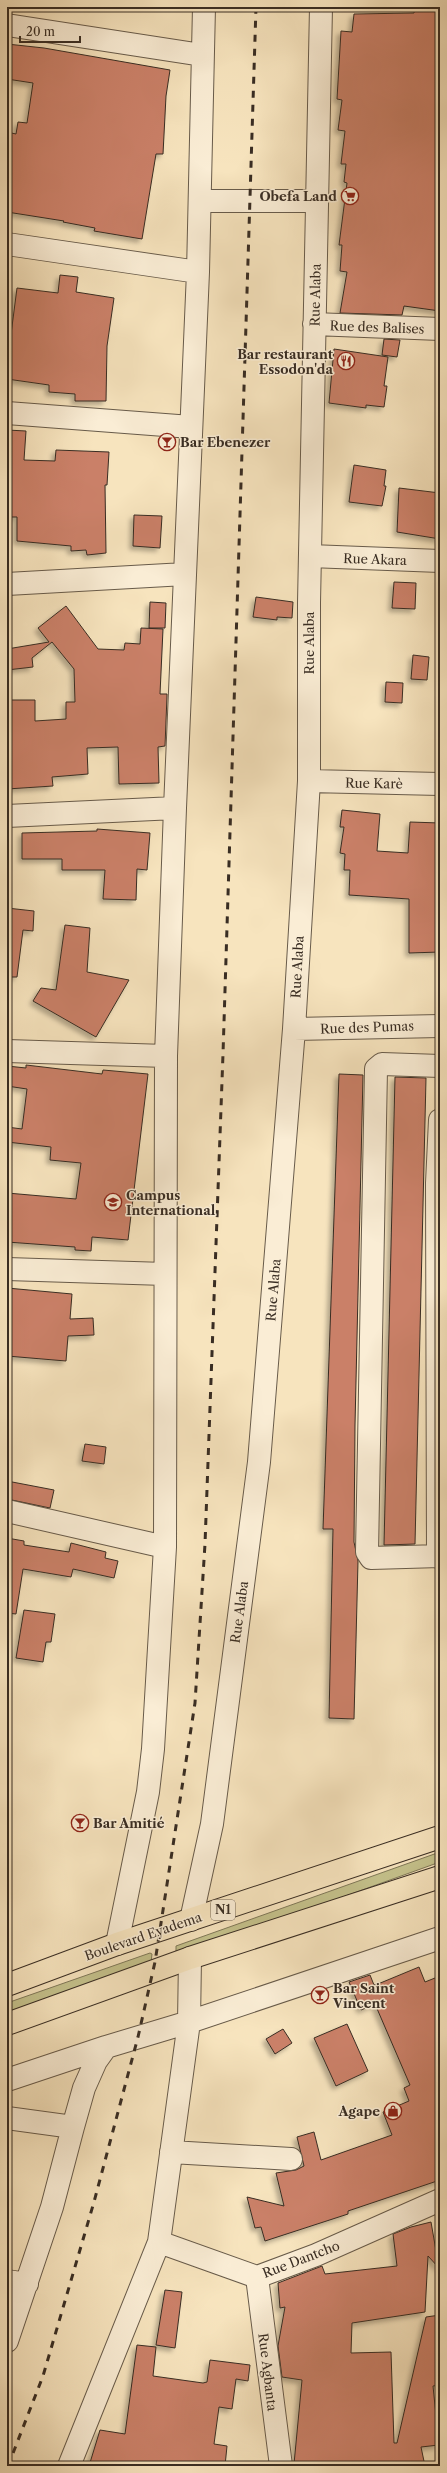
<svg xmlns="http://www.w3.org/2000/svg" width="447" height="2473" viewBox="0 0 447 2473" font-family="'Libre Caslon Text',serif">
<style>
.green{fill:#c5c28c;stroke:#7f7858}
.building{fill:#ca8068;stroke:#392d23;filter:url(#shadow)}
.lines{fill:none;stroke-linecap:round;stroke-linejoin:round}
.minor-casing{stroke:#685b4a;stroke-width:24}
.highway-casing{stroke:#392d23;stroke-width:24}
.minor{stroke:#faedd5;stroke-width:22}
.highway{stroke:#f7e4be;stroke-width:22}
.rail{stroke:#392d23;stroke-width:3;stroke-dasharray:7 7;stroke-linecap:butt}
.labels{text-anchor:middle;stroke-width:3;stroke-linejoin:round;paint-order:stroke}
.shield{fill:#faedd5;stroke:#736758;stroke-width:1}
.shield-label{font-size:12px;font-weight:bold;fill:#392d23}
.poi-label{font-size:13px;font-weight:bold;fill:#392d23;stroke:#faedd5;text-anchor:start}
.street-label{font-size:13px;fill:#392d23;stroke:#faedd5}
</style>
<defs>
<filter id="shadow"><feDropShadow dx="-3.5" dy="3.5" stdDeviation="2" flood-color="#0004"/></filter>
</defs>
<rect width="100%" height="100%" fill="#f7e4be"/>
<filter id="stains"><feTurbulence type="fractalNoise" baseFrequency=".005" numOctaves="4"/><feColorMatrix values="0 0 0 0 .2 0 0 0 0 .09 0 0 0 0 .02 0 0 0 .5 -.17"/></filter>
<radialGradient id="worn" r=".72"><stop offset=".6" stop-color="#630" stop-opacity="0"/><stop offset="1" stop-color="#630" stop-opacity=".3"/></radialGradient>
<path class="green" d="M440,1852V1862L262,1926L176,1952V1946Z
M150,1953L152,1954L151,1963L7,2013V2003Z"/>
<path class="building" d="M415,7L440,8V311L404,306L402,315L340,313L347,272L340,271L342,245H339L347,183L344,182L346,164H341L345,131L338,130L342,100L337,99L341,31L352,32L354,14L414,13Z
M7,44L44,48L170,70L166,96L163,154H156L142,239L94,231L95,228L63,222L64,221L7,212V132L16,134L18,122L27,123L33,83L7,79Z
M60,275L78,277L76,292L114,298L107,346L106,401H75V394L49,392V385L7,379V342H10L17,288L58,293Z
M384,339L400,340L397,357L382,355Z
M334,349L388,357L384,386H387L384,407L366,405V408L329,403Z
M7,430L26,431L24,460L55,461L56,450L109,452L107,485H105L106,553L87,555L86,550L71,551V546L17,541V517H7Z
M354,465L386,470L384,486H386L382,506L349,502Z
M399,488L440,493V539L397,532Z
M134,515L162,516L160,548L133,546Z
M394,582L416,583L415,609L392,608Z
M256,597L293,602L292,618L277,617V620L253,617Z
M150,602L166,603L165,628H149Z
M66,606L98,649L124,650L125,643L140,644L141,628L163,629L160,694H167V696L165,746L158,747L159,783L119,784L118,747L87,748L88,774L52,777L53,786L7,789V700H35V721L66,719V702H75L74,669L52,642L32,658L33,667L7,670V649L49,642L38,628Z
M413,655L429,657L427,680L411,679Z
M386,682L403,683L402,703L385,702Z
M342,810L380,814L377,851L408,853L410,822L440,823L436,881H440V952L409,953V899L349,895L350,870H344L345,854L340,853L344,827H340Z
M97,829L150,833L147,870L137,869L136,900L103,899L105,870H62V859H22V833L97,831Z
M7,908L34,911L33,931L23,930L17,977H7Z
M65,925L90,928L87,972L129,980L96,1037L33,1001L41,988L56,990Z
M26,1065L102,1074L103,1070L148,1074L128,1240L92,1237L91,1251L75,1250V1247L7,1242V1193L76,1199L81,1163L50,1160L51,1147L7,1142V1127L22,1129L27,1089L7,1086V1066L26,1068Z
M339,1074L363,1075L355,1425L354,1542L358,1561L354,1719L329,1718L333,1529H323Z
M395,1077L426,1078L415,1544L384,1545Z
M7,1288L72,1294L70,1319L93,1318L94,1335L68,1336L66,1361L7,1356Z
M85,1444L106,1447L104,1464L82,1461Z
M7,1481L54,1490L50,1508L7,1499Z
M7,1538L24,1541V1545L69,1552L71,1543L106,1552L105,1558L118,1561L114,1578L73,1569L71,1577L23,1569L16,1614L7,1613Z
M24,1610L55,1614L51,1642H46L43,1662L16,1658Z
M419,1967L425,1982L440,1976V2180L348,2211V2214L265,2241L261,2227L255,2228L247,2197L284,2206L276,2173L296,2170L304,2166L297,2137L314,2132L321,2160L392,2135L383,2112L409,2101L404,2088L410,2085L375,2004L361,2010L349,1982L370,1975L374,1985L378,1984Z
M347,2024L368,2071L336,2086L314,2038Z
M283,2029L292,2043L275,2054L266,2039Z
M431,2222L439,2268L428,2256L425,2312L352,2323L351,2353L391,2352L394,2443H397L426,2317L440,2315V2385L433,2386L439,2445L421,2447L425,2466L294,2464L302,2380L282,2377L278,2346L285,2307L280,2308L278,2283L322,2266L325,2274L397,2266L393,2234L411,2227Z
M165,2290L182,2292L175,2348L156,2345Z
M137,2345L156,2347L153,2376L203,2383L207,2382L210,2360L250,2365L248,2381L236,2379L232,2409L219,2407L214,2444L227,2446L225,2466H89L100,2430L125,2434Z"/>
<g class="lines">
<defs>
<path id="minor" d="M7,25L202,55
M200,201H317
M7,244L198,272
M314,324L440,329
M7,413L191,427
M310,556L440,561
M7,584L185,574
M309,781L440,784
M7,816L175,808
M294,1029L440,1026
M7,1051L166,1056
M440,1066L382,1064L376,1069L367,1552L371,1558L440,1556
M7,1269L165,1274
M7,1511L165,1547
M438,1557L437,1183L440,1120
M191,1920L212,1824L259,1462L294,1029L309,781V603L321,7
M117,1944L148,1792L153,1749L165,1547L166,1056L175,808L198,272L204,7
M7,2080L106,2047
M7,2118L73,2127L52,2207L7,2341
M73,2127L84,2088L96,2061L106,2047L189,2022L440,1938
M171,2152L291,2159
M159,2242L257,2277L316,2255L440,2200
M257,2277L281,2466
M7,2281L27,2284
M69,2466L159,2242L189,2022L190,1958"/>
<path id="highway" d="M7,1985L117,1944L440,1837
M7,2024L190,1958L440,1877"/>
</defs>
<use href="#minor" class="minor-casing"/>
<use href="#highway" class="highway-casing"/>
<use href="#minor" class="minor"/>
<use href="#highway" class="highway"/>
<path class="rail" d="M8,2466L43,2376L94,2202L138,2037L155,1962L195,1703L205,1544L223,1054L256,7"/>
</g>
<defs>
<symbol id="supermarket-ring" viewBox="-11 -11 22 22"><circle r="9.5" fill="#faedd5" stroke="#8f2418" stroke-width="1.5"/><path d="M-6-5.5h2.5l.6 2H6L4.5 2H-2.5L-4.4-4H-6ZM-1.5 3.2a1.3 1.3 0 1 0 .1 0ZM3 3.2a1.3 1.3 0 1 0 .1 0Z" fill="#8f2418"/></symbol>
<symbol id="restaurant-ring" viewBox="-11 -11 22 22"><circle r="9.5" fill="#faedd5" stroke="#8f2418" stroke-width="1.5"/><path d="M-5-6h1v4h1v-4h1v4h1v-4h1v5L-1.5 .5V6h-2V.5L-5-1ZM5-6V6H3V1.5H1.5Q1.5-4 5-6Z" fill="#8f2418"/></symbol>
<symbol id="bar-ring" viewBox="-11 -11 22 22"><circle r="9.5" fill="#faedd5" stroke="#8f2418" stroke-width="1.5"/><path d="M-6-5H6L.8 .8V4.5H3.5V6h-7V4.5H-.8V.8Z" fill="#8f2418"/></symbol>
<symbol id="university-ring" viewBox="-11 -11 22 22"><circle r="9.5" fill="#faedd5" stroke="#8f2418" stroke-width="1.5"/><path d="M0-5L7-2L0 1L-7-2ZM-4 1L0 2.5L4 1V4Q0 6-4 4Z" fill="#8f2418"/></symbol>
<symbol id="shop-ring" viewBox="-11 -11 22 22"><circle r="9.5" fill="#faedd5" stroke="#8f2418" stroke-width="1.5"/><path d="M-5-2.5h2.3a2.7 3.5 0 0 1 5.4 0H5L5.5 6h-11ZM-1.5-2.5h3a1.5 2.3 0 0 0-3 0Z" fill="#8f2418"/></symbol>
</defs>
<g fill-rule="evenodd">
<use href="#supermarket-ring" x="340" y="186" width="20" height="20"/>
<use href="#restaurant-ring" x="336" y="351" width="20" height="20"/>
<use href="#bar-ring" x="157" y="432" width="20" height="20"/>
<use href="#university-ring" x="103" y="1192" width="20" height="20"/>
<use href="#bar-ring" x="70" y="1813" width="20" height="20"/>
<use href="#bar-ring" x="310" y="1985" width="20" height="20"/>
<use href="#shop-ring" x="383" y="2101" width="20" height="20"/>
</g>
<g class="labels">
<rect class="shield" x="211" y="1900" width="24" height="20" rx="3"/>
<g class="shield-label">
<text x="223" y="1914">N1</text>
</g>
<g class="poi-label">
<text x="337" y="201" text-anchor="end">Obefa Land</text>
<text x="333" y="359" text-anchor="end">Bar restaurant<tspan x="333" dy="15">Essodon'da</tspan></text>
<text x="180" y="447">Bar Ebenezer</text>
<text x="126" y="1200">Campus<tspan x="126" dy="15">International</tspan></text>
<text x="93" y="1828">Bar Amitié</text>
<text x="333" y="1993">Bar Saint<tspan x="333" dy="15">Vincent</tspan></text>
<text x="380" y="2116" text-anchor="end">Agape</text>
</g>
<g class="street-label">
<text transform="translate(315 295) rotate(-89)" y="5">Rue Alaba</text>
<text transform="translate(377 327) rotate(2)" y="5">Rue des Balises</text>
<text transform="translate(375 559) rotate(2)" y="5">Rue Akara</text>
<text transform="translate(309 643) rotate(-90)" y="5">Rue Alaba</text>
<text transform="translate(374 783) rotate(1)" y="5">Rue Karè</text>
<text transform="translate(297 967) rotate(-87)" y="5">Rue Alaba</text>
<text transform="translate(367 1027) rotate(-2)" y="5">Rue des Pumas</text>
<text transform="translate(273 1290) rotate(-85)" y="5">Rue Alaba</text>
<text transform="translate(239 1612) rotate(-82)" y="5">Rue Alaba</text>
<text transform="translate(143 1936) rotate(-19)" y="5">Boulevard Eyadema</text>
<text transform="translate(301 2259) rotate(-21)" y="5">Rue Dantcho</text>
<text transform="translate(268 2372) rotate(83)" y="5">Rue Agbanta</text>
</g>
</g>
<rect width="447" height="2473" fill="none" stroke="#f7e4be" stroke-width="24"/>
<rect x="8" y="8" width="431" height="2457" fill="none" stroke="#392d23" stroke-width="2"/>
<rect x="12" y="12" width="423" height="2449" fill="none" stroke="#392d23"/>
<path d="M20 36v6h60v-6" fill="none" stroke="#392d23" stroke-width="2"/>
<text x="26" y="36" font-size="12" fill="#392d23" stroke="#faedd5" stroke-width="3" paint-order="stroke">20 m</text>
<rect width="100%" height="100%" filter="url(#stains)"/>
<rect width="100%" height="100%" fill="url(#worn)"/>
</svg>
